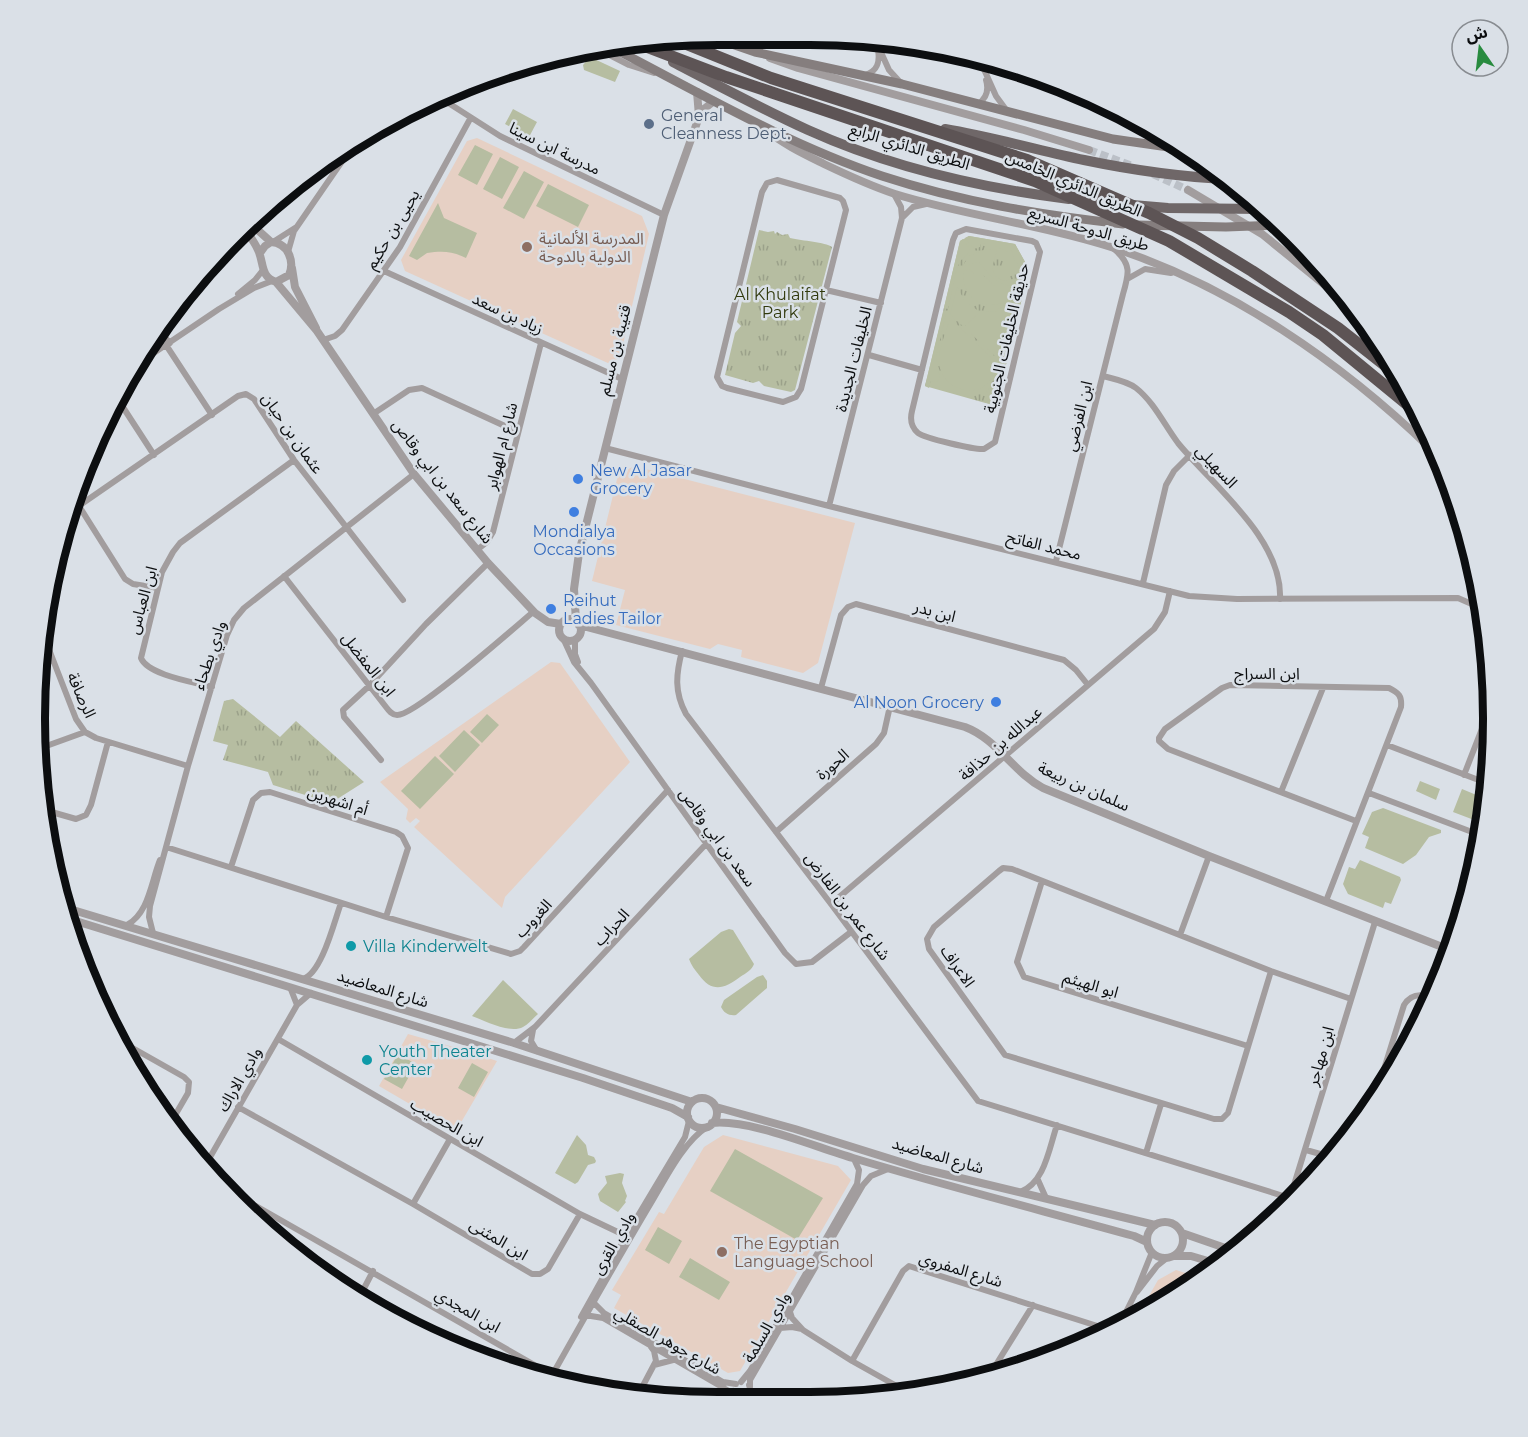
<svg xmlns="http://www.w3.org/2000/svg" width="1528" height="1437" viewBox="0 0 1528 1437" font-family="Montserrat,'Noto Sans Arabic',sans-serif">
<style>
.education{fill:#e6d0c4}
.grass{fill:url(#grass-tufts)}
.garden{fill:#b6bda1}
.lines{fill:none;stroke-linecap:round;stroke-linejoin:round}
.tertiary-tunnel{stroke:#bbc0c7;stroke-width:8;stroke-dasharray:8 4;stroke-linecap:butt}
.minor{stroke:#a29d9e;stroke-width:6}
.tertiary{stroke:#a29d9e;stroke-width:8}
.secondary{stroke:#857e7e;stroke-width:9}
.primary{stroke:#6f6768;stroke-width:10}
.motorway{stroke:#5d5455;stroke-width:12}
.service-dot{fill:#5c6f8a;stroke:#dae0e7;stroke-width:2}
.education-dot{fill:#8d6e63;stroke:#dae0e7;stroke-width:2}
.shop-dot{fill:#3f7fe0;stroke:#dae0e7;stroke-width:2}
.culture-dot{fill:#0f9aa8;stroke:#dae0e7;stroke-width:2}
.labels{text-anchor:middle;stroke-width:5;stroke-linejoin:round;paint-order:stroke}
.service-label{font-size:16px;fill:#4e5e75;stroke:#dae0e7;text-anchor:start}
.street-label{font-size:16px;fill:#0c0e10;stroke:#dae0e7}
.education-label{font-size:16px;fill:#785e54;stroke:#dae0e7;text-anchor:start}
.park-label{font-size:16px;fill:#31390c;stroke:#dae0e7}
.shop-label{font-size:16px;fill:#366cbe;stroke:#dae0e7;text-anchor:start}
.culture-label{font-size:16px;fill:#0d838f;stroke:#dae0e7;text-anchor:start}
.rim{fill:none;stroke:#0c0e10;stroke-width:8}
</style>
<defs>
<pattern id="grass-tufts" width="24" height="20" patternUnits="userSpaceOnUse" patternTransform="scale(1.5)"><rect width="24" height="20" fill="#b6bda1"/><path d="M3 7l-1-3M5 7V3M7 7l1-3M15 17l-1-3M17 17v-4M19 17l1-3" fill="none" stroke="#9ba18a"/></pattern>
</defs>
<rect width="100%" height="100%" fill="#dae0e7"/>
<path class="education" d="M477,138L642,216L649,234L620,357L610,364L405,271L401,260L467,141Z
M634,466L855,523L818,663L803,673L741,657L742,650L718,644L710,649L616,625L625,590L592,581L618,475Z
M551,662L560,663L630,762L505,897L502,908L414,827L420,821L416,818L410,823L406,819L408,809L380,782Z
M408,1034L457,1048L459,1051L466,1054L470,1052L497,1061L456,1131L379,1086Z
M723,1135L838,1166L851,1180L740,1371L728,1373L614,1308L621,1295L612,1290L659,1212L664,1214L704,1147Z
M1176,1270L1198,1277L1152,1311L1137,1317L1158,1280Z"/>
<path class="grass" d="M759,230L768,232L774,231L775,234L777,232L782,235L788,234L790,238C803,241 825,242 832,247L795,390L791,392L764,386L759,381L753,383L725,375L735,333L741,326L737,322Z
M969,236L1015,244L1029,269L996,406L925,386L960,241Z
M233,699L280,737L296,721L364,782L331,803L273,785L268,772L223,760L228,745L213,741L224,701Z"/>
<path class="garden" d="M590,57L620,71L615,82L584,70L583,65Z
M513,109L537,122L529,137L505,124Z
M475,145L493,154L477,185L458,175Z
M500,157L519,167L502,199L483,189Z
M524,171L544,182L524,219L503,208Z
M548,184L589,205L578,227L536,206Z
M438,203L444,218L477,233L466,258C452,251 442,251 427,253L417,260L409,256Z
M969,236L1015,244L1029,269L998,398L989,396L986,391L999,381L997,379L1004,355L1007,356L1008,350L1005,349L1009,334H1012L1014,328L1011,327L1014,312L1017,313L1019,307L1016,306L1021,277L1024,276L1012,255L1013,252L1010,250L1008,252L995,246H986V243L980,244V247L974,249L965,238Z
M963,239L971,251L961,260L957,268L948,309L944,308L960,241Z
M986,249L997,250L992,268L995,276L1003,281L1018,278L1017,285C999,288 990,276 979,262L962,267L969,256Z
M970,269L974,274H982L998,289H1015C1010,295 1006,302 998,304C977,310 960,290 964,271Z
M957,287L965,301L980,312L964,327L950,315Z
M1013,300L999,360L967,330L986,311L998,312L997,310Z
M943,313L946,314L936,357L940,379L936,382L931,381L929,388L925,386Z
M950,318L997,363C995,371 993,378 987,384C970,399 942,386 939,364C938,350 946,332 950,318Z
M487,714L499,725L482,743L470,732Z
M464,730L480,745L455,772L439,756Z
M435,756L454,774L420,809L401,791Z
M1420,781L1440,789L1436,800L1416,791Z
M1462,789L1486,799L1482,823L1453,812Z
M1383,808L1441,830V833L1429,837L1416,855L1403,864L1365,848L1369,837L1362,834L1372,812Z
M1360,860L1400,877L1401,880L1391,904L1385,902L1383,908L1348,894L1343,884L1349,867L1355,869Z
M729,929L733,930L754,964C752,970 746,973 740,977C724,989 712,993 699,975C695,970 691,965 689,959L721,932Z
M763,975L767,981V988L736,1015C729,1016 724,1013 721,1007L724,1000L757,977Z
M503,980L538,1014C533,1018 529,1024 523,1027C510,1034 485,1021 472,1016Z
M398,1054L416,1064L402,1089L384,1079Z
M472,1063L488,1072L474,1097L458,1088Z
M577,1135L586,1145L588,1155L594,1157L596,1161L595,1163L588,1165L578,1182L575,1184L555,1173Z
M735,1149L823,1198L797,1240L710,1191Z
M620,1173L624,1174L622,1183L627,1196L625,1201L626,1202L618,1212L600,1201L598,1194L607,1183L605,1176Z
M658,1227L682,1241L669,1264L645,1250Z
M690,1258L730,1282L719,1300L679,1277Z"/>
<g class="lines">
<path class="tertiary-tunnel" d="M1089,150L1132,166
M1153,174L1188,190"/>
<path class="minor" d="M778,39L779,41
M875,39L889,70L900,82
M594,47L629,65L654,73
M978,56L996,96L1007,111
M865,75C878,71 880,62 878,50
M439,97L500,136L664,215
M978,104C987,98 989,90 986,80
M334,156L342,161
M777,180L840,198L843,201L846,210L801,389L796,397L783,402L727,388L722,386L717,377L762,192L767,183Z
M902,218L913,207L926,204
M966,229L1032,241L1036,243L1040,252L995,442L984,449C975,450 924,438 918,433C911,427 910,419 912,411L953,240L956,233Z
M273,242L295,228
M288,252L294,231L354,144
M384,271L622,379
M1129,278L1145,269L1171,273
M826,290L881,303
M238,294L255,280L263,270
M159,331L170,343
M323,340L335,336L342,330L400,247L470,119
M166,345L212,415
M869,355L922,370
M133,367L219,309L254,288L272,281
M1103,376C1114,379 1127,381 1136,388C1154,402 1165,426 1178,443C1213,486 1283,539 1280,599
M117,398L154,455
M373,414L409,390L422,388L518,432
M605,448L829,506L1189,596L1237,599L1458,598L1483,609
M79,506L125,579L133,584L158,588
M829,506L902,218L901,207L894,194
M70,512L238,396L246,394L254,399L294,460L403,600
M477,550L487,542L493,532L541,343
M1056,561L1123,294C1129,274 1132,264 1114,249
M284,576L386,707C389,711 392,715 397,715C415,716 514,628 533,612
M1143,583L1166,485L1174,471L1190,455
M43,634L76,719L85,732L96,738L188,766
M563,638L574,662L591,683L785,953L796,964L812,962L851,932
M575,640V654L578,662
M682,651C676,674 674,692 686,714L831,904L978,1101L1293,1199
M37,666L53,660
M212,687C193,682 148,675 141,658L162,572L173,552L180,543L294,460
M821,688L841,615L848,607L856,604L1064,660L1076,670L1088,685
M1387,745L1489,784
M38,749L85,732
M381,760L344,717L343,710L369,686L426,624L488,563
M1464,775L1490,708
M1281,792L1323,688
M1369,793L1480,835
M41,809L76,819L86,815L91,805L108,742
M776,832L876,744L884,733L890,706
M166,847L386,917L511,954L520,951L524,947L668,790
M231,867L253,800L261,793L270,792L396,832L402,836L408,848L386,917
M1042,881L1017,962L1024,977L1248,1046
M1326,901L1401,707C1402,696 1399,693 1389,688L1230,685L1222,688L1165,729L1159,738V741L1168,749L1356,821
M831,904L1154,629L1165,612L1170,591
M127,925C149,913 151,882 160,860
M153,933L149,917L150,906L188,766L227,635L234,620L244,608L414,474
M1180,935L1209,856
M1271,971L1228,1113L1222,1119H1214L1005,1055L929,949L927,939L934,927L999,871L1003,868L1012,869L1271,971L1351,999
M303,979C322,973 334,922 341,903
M290,987L297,1005
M533,1030L531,1041L537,1051
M278,1039L580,1214L622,1234L627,1233L630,1229
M122,1042L184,1077L189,1082L188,1093L170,1124
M514,1043L535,1027L706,844
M1375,1098L1404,1005C1411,994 1420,993 1432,998
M238,1107L413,1204L532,1274H540L548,1269L580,1214
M1306,1150L1331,1157
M1146,1153L1161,1104
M205,1166L297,1005L311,993
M1038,1180L1046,1198
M221,1186L552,1375
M1020,1192C1045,1183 1049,1148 1057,1125
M1290,1198L1375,922
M413,1204L450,1139
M1137,1292L1157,1266L1167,1258
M359,1298L373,1271
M593,1302L604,1313L723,1382L736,1384
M790,1312L792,1318L803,1330L852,1361L911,1394
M585,1315L603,1318L734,1394
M581,1317L630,1229L685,1137L689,1121
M1119,1326L1136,1292L1152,1252
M780,1328L792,1327L802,1329
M852,1361L903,1271L909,1266L1110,1330
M654,1365L673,1360
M989,1376L1033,1305
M550,1379C582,1322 615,1264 648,1208C664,1182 682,1143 707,1127
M741,1382L750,1371L857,1184L859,1170L854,1159
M750,1387V1380L863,1185L871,1176L888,1169
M733,1391L738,1398L748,1402
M751,1392L758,1401
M638,1395L656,1361L654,1351L651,1347
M744,1399L751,1392L749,1385"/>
<path class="tertiary" d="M770,58L798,68L1024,130L1089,150
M697,92L699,116
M766,130C783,144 804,154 824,164C847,175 871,186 895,194C966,216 1040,224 1111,247C1231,286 1341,362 1431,449
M1188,190L1262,234L1353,308
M251,224L271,242
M245,229C250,236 255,243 258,250C264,262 260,277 276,282L289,275C295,261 288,243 271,242L265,246L260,253
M292,268L295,287L316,328
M276,282L317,331L414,474L488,563L535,613L548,622L561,624
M559 630a11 11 0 1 1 22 0a11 11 0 1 1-22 0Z
M576,621L574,589L579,553L664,215L699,117L704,109L714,101
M579,625L965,727C997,739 1013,772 1043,788L1209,856L1450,950
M63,907L514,1043L692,1102
M66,918L583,1078L672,1108L688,1117
M687 1113a15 15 0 1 1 30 0a15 15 0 1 1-30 0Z
M716,1107L795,1129L923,1169L1155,1225
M712,1123C750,1119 815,1147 853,1158C946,1186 1040,1210 1134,1236L1147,1242
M1147 1240a18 18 0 1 1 36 0a18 18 0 1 1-36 0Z
M1182,1233L1234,1251
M1175,1256H1191L1218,1264"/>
<path class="secondary" d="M726,42L755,52L902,84L1113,139L1182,149
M611,47C700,93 787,144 882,176C961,202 1042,215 1123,224
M1137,225L1226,227L1279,225"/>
<path class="primary" d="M673,62C717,85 762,109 808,130C890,167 981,188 1069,199
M945,129C992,137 1038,150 1084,160C1132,170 1180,177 1229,179
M1085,201L1168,208L1261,209"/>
<path class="motorway" d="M684,43L771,78L1027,160L1149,213L1198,238L1252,271L1338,328L1404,380
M642,45L726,77L1035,181L1169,241L1289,312L1323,335L1418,413
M1429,446L1436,451"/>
</g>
<circle class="service-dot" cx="649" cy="124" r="6"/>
<g class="education-dot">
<circle cx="527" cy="247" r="6"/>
<circle cx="722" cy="1252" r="6"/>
</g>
<g class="shop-dot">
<circle cx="578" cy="479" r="6"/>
<circle cx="574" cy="512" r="6"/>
<circle cx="551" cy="609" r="6"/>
<circle cx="996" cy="702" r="6"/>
</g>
<g class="culture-dot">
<circle cx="351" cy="946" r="6"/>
<circle cx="367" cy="1060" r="6"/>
</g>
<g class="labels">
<g class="service-label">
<text x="661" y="121">General<tspan x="661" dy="18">Cleanness Dept.</tspan></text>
</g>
<g class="street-label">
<text transform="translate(910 146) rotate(17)" y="6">الطريق الدائري الرابع</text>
<text transform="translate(555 148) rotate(26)" y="6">مدرسة ابن سينا</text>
<text transform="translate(1074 183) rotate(23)" y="6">الطريق الدائري الخامس</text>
<text transform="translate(1089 228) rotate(16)" y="6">طريق الدوحة السريع</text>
<text transform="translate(392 229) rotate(-59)" y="6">يحيى بن حكيم</text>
<text transform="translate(508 313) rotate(25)" y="6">زياد بن سعد</text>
<text transform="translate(1006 338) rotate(-77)" y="6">حديقة الخليفات الجنوبية</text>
<text transform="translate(614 350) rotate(-76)" y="6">قتيبة بن مسلم</text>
<text transform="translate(853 359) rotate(-76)" y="6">الخليفات الجديدة</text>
<text transform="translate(1078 416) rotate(-76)" y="6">ابن الفرضي</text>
<text transform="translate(293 433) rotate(55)" y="6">عثمان بن حيان</text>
<text transform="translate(501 446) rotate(-76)" y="6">شارع ام الهوابر</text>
<text transform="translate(1217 466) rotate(47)" y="6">السهيلي</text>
<text transform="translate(443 481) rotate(52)" y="6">شارع سعد بن ابي وقاص</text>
<text transform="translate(1044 545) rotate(14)" y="6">محمد الفاتح</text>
<text transform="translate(142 600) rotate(-74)" y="6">ابن العباس</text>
<text transform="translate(935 611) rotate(15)" y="6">ابن بدر</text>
<text transform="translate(209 655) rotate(-71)" y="6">وادي بطحاء</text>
<text transform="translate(369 664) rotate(52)" y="6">ابن المفضل</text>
<text x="1267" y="679">ابن السراج</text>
<text transform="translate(82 695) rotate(66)" y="6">الرصافة</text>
<text transform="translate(1000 743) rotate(-41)" y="6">عبدالله بن حذافة</text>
<text transform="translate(832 764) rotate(-41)" y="6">الحورة</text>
<text transform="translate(1084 786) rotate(24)" y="6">سلمان بن ربيعة</text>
<text transform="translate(338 800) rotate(18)" y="6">أم اشهرين</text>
<text transform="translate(718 837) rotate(54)" y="6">سعد بن ابي وقاص</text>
<text transform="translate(848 906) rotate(53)" y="6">شارع عمر بن الفارض</text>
<text transform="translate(533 918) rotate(-47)" y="6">الغروب</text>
<text transform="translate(611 927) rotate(-47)" y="6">الحراب</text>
<text transform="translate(958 966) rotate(55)" y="6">الاعراف</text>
<text transform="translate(1091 984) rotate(17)" y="6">ابو الهيثم</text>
<text transform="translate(383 988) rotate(17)" y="6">شارع المعاضيد</text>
<text transform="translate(1320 1056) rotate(-74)" y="6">ابن مهاجر</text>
<text transform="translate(239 1079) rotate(-60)" y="6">وادي الاراك</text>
<text transform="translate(447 1122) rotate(30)" y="6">ابن الحصيب</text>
<text transform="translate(938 1155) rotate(16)" y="6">شارع المعاضيد</text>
<text transform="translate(499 1239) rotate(31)" y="6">ابن المثنى</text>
<text transform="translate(613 1243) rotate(-60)" y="6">وادي القرى</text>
<text transform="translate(961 1269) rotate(17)" y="6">شارع المفروي</text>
<text transform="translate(468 1310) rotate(30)" y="6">ابن المجدي</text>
<text transform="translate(766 1327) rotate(-60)" y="6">وادي السلمة</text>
<text transform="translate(668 1340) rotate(30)" y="6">شارع جوهر الصقلي</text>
</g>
<g class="education-label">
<text x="539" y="244">المدرسة الألمانية<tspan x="539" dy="18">الدولية بالدوحة</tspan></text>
<text x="734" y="1249">The Egyptian<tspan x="734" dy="18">Language School</tspan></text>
</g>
<g class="park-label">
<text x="780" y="300">Al Khulaifat<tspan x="780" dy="18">Park</tspan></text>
</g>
<g class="shop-label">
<text x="590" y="476">New Al Jasar<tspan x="590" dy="18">Grocery</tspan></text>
<text x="574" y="537" text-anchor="middle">Mondialya<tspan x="574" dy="18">Occasions</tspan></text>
<text x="563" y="606">Reihut<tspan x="563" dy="18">Ladies Tailor</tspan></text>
<text x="984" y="708" text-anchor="end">Al Noon Grocery</text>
</g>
<g class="culture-label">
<text x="363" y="952">Villa Kinderwelt</text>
<text x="379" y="1057">Youth Theater<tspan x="379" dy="18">Center</tspan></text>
</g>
</g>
<path d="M0 0H1528V1437H0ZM718 45H810A673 673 0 0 1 1483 718V719A673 673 0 0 1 810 1392H718A673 673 0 0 1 45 719V718A673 673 0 0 1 718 45Z" fill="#dae0e7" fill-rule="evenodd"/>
<path class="rim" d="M718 45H810A673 673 0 0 1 1483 718V719A673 673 0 0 1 810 1392H718A673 673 0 0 1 45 719V718A673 673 0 0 1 718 45Z"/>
<g transform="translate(1480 48) rotate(346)"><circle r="28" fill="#dae0e7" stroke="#888c91" stroke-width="1.5"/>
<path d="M0-4.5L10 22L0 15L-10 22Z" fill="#288b3f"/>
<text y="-9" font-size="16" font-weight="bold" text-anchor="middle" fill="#0c0e10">ش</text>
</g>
</svg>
